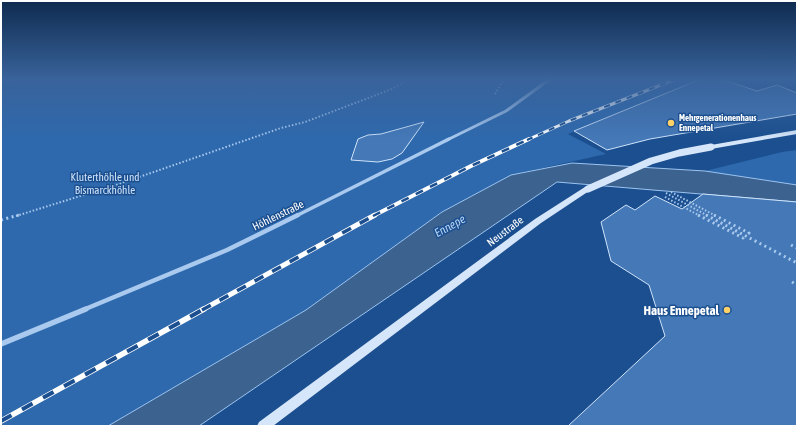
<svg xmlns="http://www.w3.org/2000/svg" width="798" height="427" viewBox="0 0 798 427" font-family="'Asap Condensed',sans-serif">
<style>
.green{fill:#2e69ad}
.water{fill:#3c6290;stroke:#9cc4f0}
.building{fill:#4478b7;stroke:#cfe3fa}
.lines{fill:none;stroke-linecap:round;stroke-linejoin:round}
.path-far1{stroke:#a9c9ee;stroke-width:2;stroke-dasharray:1.5 2;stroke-linecap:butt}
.path{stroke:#a9c9ee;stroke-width:3;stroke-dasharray:2 3.5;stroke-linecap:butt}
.street-far3{stroke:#a9c9ee;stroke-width:3}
.street-far2{stroke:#a9c9ee;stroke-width:3.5}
.street-far1{stroke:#a9c9ee;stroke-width:4.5}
.street{stroke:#a9c9ee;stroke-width:5.5}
.secondary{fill:#d6e6fa;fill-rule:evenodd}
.rail-far3-casing{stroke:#fff;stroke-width:3}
.rail-far2-casing{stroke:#fff;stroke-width:4}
.rail-far1-casing{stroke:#fff;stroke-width:5}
.rail-casing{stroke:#fff;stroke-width:5.5}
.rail-far3{stroke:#1b4f8f;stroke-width:2;stroke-dasharray:6;stroke-linecap:butt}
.rail-far2{stroke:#1b4f8f;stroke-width:2.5;stroke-dasharray:8;stroke-linecap:butt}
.rail-far1{stroke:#1b4f8f;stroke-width:3.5;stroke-dasharray:10;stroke-linecap:butt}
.rail{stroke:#1b4f8f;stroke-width:4;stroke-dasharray:12;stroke-linecap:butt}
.secondary-bridge{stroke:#d6e6fa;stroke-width:7}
.poi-dot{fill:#ffd166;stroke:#1b4f8f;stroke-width:1.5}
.labels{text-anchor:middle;stroke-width:3;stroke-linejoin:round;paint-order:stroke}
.far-poi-label{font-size:9px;font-weight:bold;fill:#fff;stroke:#1b4f8f;text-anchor:start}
.park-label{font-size:11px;fill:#cfe3fa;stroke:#1b4f8f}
.street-label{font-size:11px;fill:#fff;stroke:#1b4f8f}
.water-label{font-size:12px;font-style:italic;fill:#b5d3f5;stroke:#1b4f8f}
.near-poi-label{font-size:13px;font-weight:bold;fill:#fff;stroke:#1b4f8f;text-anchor:end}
</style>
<rect width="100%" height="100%" fill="#1b4f8f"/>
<path class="green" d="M1,79H701L568,134L606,154L511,175L442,212L306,310L108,426H1Z
M797,150V185L705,171L782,152Z"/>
<path class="water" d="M572,163L705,171L797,185V202L557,182L199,426H108L306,310L442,212L511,175Z"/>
<path class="building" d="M701,79H721L757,91L777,85L797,93V114L650,139L607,150L574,131Z
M424,122L402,153L392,159L378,162L351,160L358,139L368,135L381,134Z
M703,194L797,202V426H568L665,336L649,285L611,261L601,222L626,205L635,210L655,196L682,209Z"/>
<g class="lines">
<path class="path-far1" d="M1,81L10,79
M495,94L504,79
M671,192L716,216
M666,193L708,216
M665,197L700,216
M16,216L119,184L281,128L305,122L392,89L409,79"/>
<path class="path" d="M698,215L743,238L746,235
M706,215L797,263
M714,215L749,233L746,235
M1,220L19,215
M791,245L797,248
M792,282L797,285"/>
<path class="street-far3" d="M447,140L506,111L550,79"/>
<path class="street-far2" d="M296,216L449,139"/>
<path class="street-far1" d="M83,310L227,250L298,215"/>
<path class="street" d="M1,344L86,309"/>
<path class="secondary" d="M797,130V134L711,149L708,147L711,145Z
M585,187H588L592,189L541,223L273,426H257L259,422L535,219Z"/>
<defs>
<path id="rail-far3" d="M527,140L569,121L676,79"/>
<path id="rail-far2" d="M373,216L471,166L529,139"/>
<path id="rail-far1" d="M202,310L375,215"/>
<path id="rail" d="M1,421L204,309"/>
</defs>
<use href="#rail-far3" class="rail-far3-casing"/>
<use href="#rail-far2" class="rail-far2-casing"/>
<use href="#rail-far1" class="rail-far1-casing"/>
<use href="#rail" class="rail-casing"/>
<use href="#rail-far3" class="rail-far3"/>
<use href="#rail-far2" class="rail-far2"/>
<use href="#rail-far1" class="rail-far1"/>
<use href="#rail" class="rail"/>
<path class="secondary-bridge" d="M588,189L651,161L679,153L711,147"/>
</g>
<linearGradient id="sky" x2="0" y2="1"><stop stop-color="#0f2b4f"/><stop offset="0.57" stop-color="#39639b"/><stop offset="1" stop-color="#39639b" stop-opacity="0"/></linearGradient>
<rect width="798" height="139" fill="url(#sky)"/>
<g class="poi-dot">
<circle cx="671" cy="123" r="4"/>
<circle cx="727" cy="310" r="4"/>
</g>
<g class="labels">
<g class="far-poi-label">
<text x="679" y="121">Mehrgenerationenhaus<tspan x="679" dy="10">Ennepetal</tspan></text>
</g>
<g class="park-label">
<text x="105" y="181">Kluterthöhle und<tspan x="105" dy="13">Bismarckhöhle</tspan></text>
</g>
<g class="street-label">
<text transform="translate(278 215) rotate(-26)" y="4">Höhlenstraße</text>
<text transform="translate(505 231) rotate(-37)" y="4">Neustraße</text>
</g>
<g class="water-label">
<text transform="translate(450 226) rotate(-29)" y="4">Ennepe</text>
</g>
<g class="near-poi-label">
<text x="719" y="315">Haus Ennepetal</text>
</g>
</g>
<rect width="798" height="427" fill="none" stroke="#ffffff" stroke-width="4"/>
</svg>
